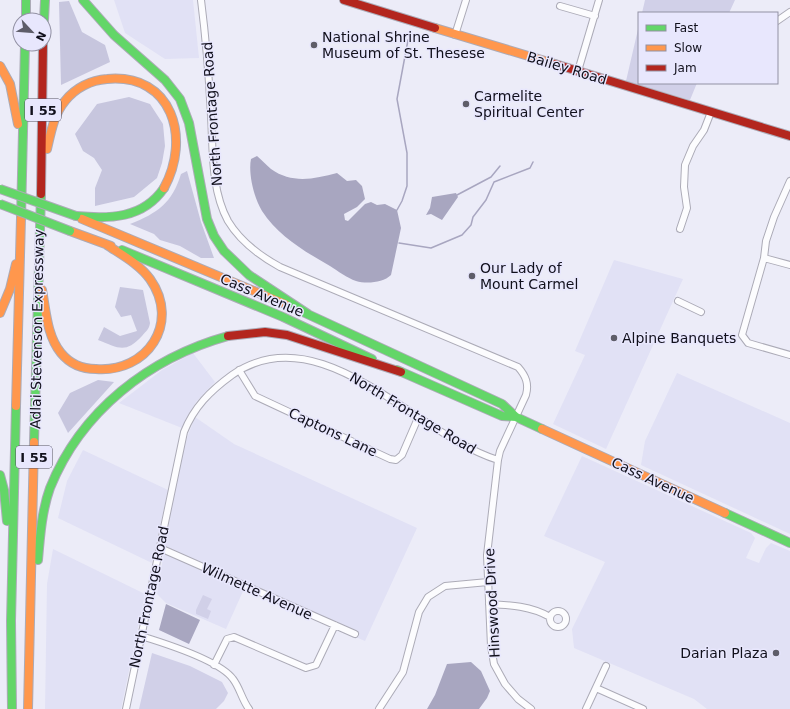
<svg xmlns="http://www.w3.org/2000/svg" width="790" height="709" viewBox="0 0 790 709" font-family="'DejaVu Sans',sans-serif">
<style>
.built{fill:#e1e1f5}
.green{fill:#d1d0e8}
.forest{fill:#c7c6de}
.water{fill:#a8a6c0}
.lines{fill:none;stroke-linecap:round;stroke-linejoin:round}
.stream{stroke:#a8a6c0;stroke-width:1.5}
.street-casing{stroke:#acabb7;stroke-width:8}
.fast-casing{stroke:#acabb7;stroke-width:10}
.slow-casing{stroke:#acabb7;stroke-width:10}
.jam-casing{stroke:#acabb7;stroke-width:10}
.street{stroke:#fcfcfe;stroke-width:6}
.fast{stroke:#63d668;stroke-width:8}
.slow{stroke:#ff974d;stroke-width:8}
.jam{stroke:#b3261e;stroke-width:8}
.fast-bridge-casing{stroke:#acabb7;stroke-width:10;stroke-linecap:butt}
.fast-bridge{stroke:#63d668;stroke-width:8}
.poi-dot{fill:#5e5d69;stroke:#e8e7fd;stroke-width:1.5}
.labels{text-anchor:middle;stroke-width:3;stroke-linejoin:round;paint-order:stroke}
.shield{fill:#e8e7fd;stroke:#525060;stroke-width:1}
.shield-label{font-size:13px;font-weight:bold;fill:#11101c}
.poi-label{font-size:14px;fill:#11101c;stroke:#e8e7fd;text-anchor:start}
.street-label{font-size:14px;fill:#11101c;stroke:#e8e7fd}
</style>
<rect width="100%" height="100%" fill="#ececf8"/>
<path class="built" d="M114,0H193L199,58L165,59L125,33Z
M614,260L683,279L606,449L553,424L585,355L575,351Z
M193,353L215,382L196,402L182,428L119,403L162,370Z
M677,373L790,423V534L641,465L645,441Z
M195,417L234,444L417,528L365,641L244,589L226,629L166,603L157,594L177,474L184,446Z
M83,450L168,490L152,563L58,518L67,481Z
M582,456L751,533L755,538L746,558L759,563L766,548L771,543L790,551V709H707L694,699L574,648L572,629L605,562L544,536Z
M53,549L145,594L121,709H45L47,584Z"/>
<path class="green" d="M645,0H735L729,13H642Z
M639,25V83H697L690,100L626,81Z
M203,595L212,599L207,609L211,611L208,619L196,614V610Z
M152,653L190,666L222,682L228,693L224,701L216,709H139Z"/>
<path class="forest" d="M69,1L82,32L105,45L110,62L61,85L59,2Z
M129,97L150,104L163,124L165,146L162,163L157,178L134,197L95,206V188L102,170L94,158L83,151L75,134L97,104Z
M187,171L201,222L214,258H201L180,246L160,240L154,234L130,224C158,213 172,203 181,174Z
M120,287L143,290L150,323C149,330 146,331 142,336C125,354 119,348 98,340L104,327L120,336L137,331L131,315L121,317L115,307Z
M98,380L114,382L68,433L58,413L70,393Z"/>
<path class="water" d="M257,156C262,160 266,165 271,169C292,184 314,179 337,173L347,181L356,180L362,186L365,199L357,207L344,214L345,220L348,221L365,204L371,202L377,205L385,204L397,210L401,228L391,275C383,283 366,284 356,281C347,278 338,271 330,266C304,251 278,236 262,211C254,198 248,173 251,159Z
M456,193L458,197L442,220L431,214L426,215L430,208L432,197Z
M166,604L200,620L189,644L159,630Z
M471,662L481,671L490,691L487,698L479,709H427L435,695L447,664Z"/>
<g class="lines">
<path class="stream" d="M457,195L491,177L500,166
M397,210L402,201L407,186V153L397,99L408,40
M399,243L431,248L462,235L471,225L473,217L486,200L494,182L530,168L533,162"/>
<defs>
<path id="street" d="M201,0C206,39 209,77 211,116C213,150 211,190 228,221C240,241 260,256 280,267L518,367C526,376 529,384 526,395L500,451L498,460L487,555L491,646L494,664L505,684L518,699L531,709
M560,6L595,16
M777,21L790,12
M455,35L466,0
M578,71L599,0
M790,181L774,217L766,241L764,258L742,335L748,343L790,355
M680,229L687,208L684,187L685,165L693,146L704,130L711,112
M764,258L790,265
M678,301L701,312
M239,370L255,396L390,459L396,460L402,455L418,418
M160,548L355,634
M489,604C510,605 531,606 550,617
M550 619a8 8 0 1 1 16 0a8 8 0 1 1-16 0Z
M141,636C164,643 220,661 233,679C240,688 242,700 249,709
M214,665L227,639L234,637L306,668L316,665L335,625
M596,688L643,709
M126,709L184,432C194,407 210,391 232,375C321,313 416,435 498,460
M379,709L403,672L419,612L428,597L445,586L488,582
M586,709L606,666"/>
<path id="fast" d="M26,0V20
M83,0L114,35L165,80L180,99L189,123L207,219L214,236L224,251L249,275L308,314
M44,20L45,0
M76,216C109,219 143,219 164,188
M21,218L25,44
M122,250L283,317L372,359
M303,312L502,404L516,417L542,429
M397,370L502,416L516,417
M34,442L41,194
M0,475L4,490L7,521
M725,513L790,543
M38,560C40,536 42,510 50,488C81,411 149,358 228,336
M12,709L11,621L16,406"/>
<path id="slow" d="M435,28L555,64
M0,66L10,84L18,124
M47,149C51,132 54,114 65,101C75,88 91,80 107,79C173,73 191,139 164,188
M82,219L285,304
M70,231L111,246
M42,290C46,311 47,336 61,353C70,364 83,369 96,369C147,373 181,323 150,279C139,264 122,255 107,245
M0,313L10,289L16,264
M16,406L21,218
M542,429L725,513
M28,709L34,442"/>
<path id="jam" d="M344,0L435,28
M555,64L790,136
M41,194L43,44
M228,336L265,332L287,335L401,372"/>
</defs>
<use href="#street" class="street-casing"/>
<use href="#fast" class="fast-casing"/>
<use href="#slow" class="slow-casing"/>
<use href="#jam" class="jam-casing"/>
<use href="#street" class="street"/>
<use href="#fast" class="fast"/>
<use href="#slow" class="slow"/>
<use href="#jam" class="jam"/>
<defs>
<path id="fast-bridge" d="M0,189L76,216
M0,204L70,231"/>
</defs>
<use href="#fast-bridge" class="fast-bridge-casing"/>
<use href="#fast-bridge" class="fast-bridge"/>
</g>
<g class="poi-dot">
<circle cx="314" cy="45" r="4"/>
<circle cx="466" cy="104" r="4"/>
<circle cx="472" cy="276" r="4"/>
<circle cx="614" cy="338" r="4"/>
<circle cx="776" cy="653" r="4"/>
</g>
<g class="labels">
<g class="shield">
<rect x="25" y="99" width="36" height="22" rx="3"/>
<rect x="16" y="446" width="36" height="22" rx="3"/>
</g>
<g class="shield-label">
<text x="43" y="115">I 55</text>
<text x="34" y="462">I 55</text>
</g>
<g class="poi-label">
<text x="322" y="42">National Shrine<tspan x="322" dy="16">Museum of St. Thesese</tspan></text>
<text x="474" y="101">Carmelite<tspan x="474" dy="16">Spiritual Center</tspan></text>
<text x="480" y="273">Our Lady of<tspan x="480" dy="16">Mount Carmel</tspan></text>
<text x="622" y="343">Alpine Banquets</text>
<text x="768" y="658" text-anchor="end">Darian Plaza</text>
</g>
<g class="street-label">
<text transform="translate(567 68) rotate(17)" y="5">Bailey Road</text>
<text transform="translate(212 114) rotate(-94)" y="5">North Frontage Road</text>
<text transform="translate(262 295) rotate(23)" y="5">Cass Avenue</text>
<text transform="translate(37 329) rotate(-89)" y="5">Adlai Stevenson Expressway</text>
<text transform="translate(413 413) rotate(31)" y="5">North Frontage Road</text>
<text transform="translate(333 432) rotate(25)" y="5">Captons Lane</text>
<text transform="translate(653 480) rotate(25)" y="5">Cass Avenue</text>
<text transform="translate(257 591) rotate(24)" y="5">Wilmette Avenue</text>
<text transform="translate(149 597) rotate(-78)" y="5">North Frontage Road</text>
<text transform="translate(492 603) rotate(-93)" y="5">Hinswood Drive</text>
</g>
</g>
<rect x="638" y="12" width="140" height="72" fill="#e8e7fd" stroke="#9291a3"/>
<rect x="646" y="25" width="20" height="6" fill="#63d668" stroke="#9291a3"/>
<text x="674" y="32" font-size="12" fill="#11101c">Fast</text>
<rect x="646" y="45" width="20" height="6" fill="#ff974d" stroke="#9291a3"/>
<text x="674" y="52" font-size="12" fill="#11101c">Slow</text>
<rect x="646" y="65" width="20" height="6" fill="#b3261e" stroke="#9291a3"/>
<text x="674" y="72" font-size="12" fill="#11101c">Jam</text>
<g transform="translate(32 32) rotate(116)"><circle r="19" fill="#e8e7fd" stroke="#9291a3"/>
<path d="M0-3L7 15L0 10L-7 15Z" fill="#5e5d69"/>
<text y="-6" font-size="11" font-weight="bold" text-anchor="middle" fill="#11101c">N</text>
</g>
</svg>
